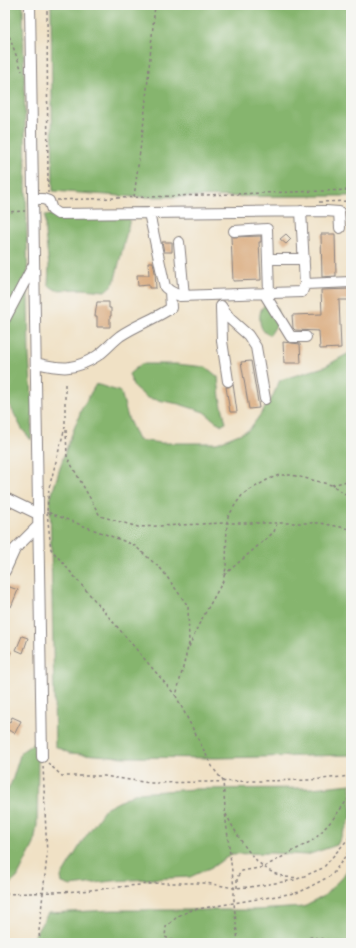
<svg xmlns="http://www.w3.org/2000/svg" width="356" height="948" viewBox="0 0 356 948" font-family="Caveat,sans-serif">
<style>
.forest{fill:#86b56e;stroke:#546c54}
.building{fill:#daab7e}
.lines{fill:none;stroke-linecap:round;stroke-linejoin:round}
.minor-casing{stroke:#898280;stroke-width:12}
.path{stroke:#898280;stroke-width:1.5;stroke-dasharray:3 3;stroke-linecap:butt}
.minor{stroke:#fff;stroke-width:10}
</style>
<rect width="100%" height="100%" fill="#f6f6f2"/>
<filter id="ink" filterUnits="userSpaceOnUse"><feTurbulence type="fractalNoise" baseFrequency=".025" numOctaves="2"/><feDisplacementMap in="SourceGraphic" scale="8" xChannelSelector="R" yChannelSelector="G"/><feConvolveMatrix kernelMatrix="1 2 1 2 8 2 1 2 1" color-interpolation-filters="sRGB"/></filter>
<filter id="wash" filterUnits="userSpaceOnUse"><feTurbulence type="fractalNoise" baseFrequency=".012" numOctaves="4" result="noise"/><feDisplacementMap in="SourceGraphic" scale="16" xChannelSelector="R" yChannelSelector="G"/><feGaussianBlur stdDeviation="0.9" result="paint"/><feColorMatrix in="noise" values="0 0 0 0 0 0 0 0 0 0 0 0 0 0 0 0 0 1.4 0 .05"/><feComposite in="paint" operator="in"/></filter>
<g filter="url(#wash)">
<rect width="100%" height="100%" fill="#f0e1c5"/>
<path class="forest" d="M5,5H23L29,357L33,411L31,440L22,429L8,402L5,399Z
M51,5H351V196L134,197L53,191Z
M45,215L127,216L130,219L114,283L105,291L83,289L56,290L48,285L49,266L45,233Z
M267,302L277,309V324L270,335C260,333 258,319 261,310C262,307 266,304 267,302Z
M351,352V755L217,758L123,757L69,753L55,746L50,500L64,455L82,408L96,384L121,392L128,418L138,440L161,443H217L249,430L271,400L280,380L324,367Z
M141,364H176L206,367L218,377L220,398L226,423L222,425L215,421L204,412L179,404L147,398L133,386L129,374Z
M34,743L38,754L37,825L34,844L17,878L5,888V796L12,781L21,752Z
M351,784V818L337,845L307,855L271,853L231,854L214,866L190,877L112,881L71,886L62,883L61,877L84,839L105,809L136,793L194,789L312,788Z
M351,863V943H30L48,913L113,910H256L304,907L324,896L344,875Z"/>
<g id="blocks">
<path class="building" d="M286,234L291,239L286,244L280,239Z
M321,234H335L336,276L322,277Z
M261,236V242H259L261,280L233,281L231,237Z
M162,242H172V252H164Z
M148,262H153L155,272L156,288H149V285L138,286L137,275H149Z
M351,289V300H339L341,348L320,349L319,331L295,330L293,328L292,315L322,314L321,290Z
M97,302H109V308H111V316H110V327H97V316H95Z
M283,342L300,344L301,363H284Z
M251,361L259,408L249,409L241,362Z
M233,384L237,412H230L226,387H229Z
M7,586L18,590L11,607L5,605V591Z
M22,636L28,638L23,653L16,650Z
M5,649L11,652L5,667Z
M12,717L21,721L15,733L5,729V719L10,722Z"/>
</g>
</g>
<g filter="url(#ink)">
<use href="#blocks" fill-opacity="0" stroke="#898280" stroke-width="1"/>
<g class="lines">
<defs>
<path id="minor" d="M30,5L42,757
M33,199H43L49,201L52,210L58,214L325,211L339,212L340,228
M234,231L267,229L269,293
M179,242L184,296
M268,259H304
M305,284L351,282
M170,291L180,296L302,292L305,284L301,211
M264,293L291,337H306
M221,306L230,319L248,335L256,347L265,399
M221,307L222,341L228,381
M5,319L34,264
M36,363C61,369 74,371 97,356C105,351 112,342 120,336C136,325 155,319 171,308L170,291L165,287L149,213
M5,498L38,514
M5,571L15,549L38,526"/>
</defs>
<use href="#minor" class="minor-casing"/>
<path class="path" d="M47,5L48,193
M5,25L22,71
M134,197L144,120L155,5
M57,200L351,190
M319,202L351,201
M5,212L25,211
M65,384V427L49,488L47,512L134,545L162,570L188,606L189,643L176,696L213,768L223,781L226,821L234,888V903L238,943
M66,430L67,457L100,516L138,527L223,523H320L351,529
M332,485L351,480
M47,512L51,549L176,696
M224,575L274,532L277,523
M189,647L198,626L223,581L226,568L227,519L235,505L243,494L267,480L279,475H292L332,485L351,498
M48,763L62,776H104L150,783L311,780L351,776
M226,814C238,837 255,869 282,876C287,878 293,877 298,878
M237,888V877L242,871L264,867L315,839L333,819L351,795
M5,894L81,891L158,883H206L234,888L250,887L295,880L323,868L348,839L351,833
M40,943L39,931L47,856L43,765
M179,943L165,937L166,927L178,916L192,910L300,892L332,875L351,848
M292,943L312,937L348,943"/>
<use href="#minor" class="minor"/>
</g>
</g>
<rect width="356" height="948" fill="none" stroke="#f6f6f2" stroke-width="20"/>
</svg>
